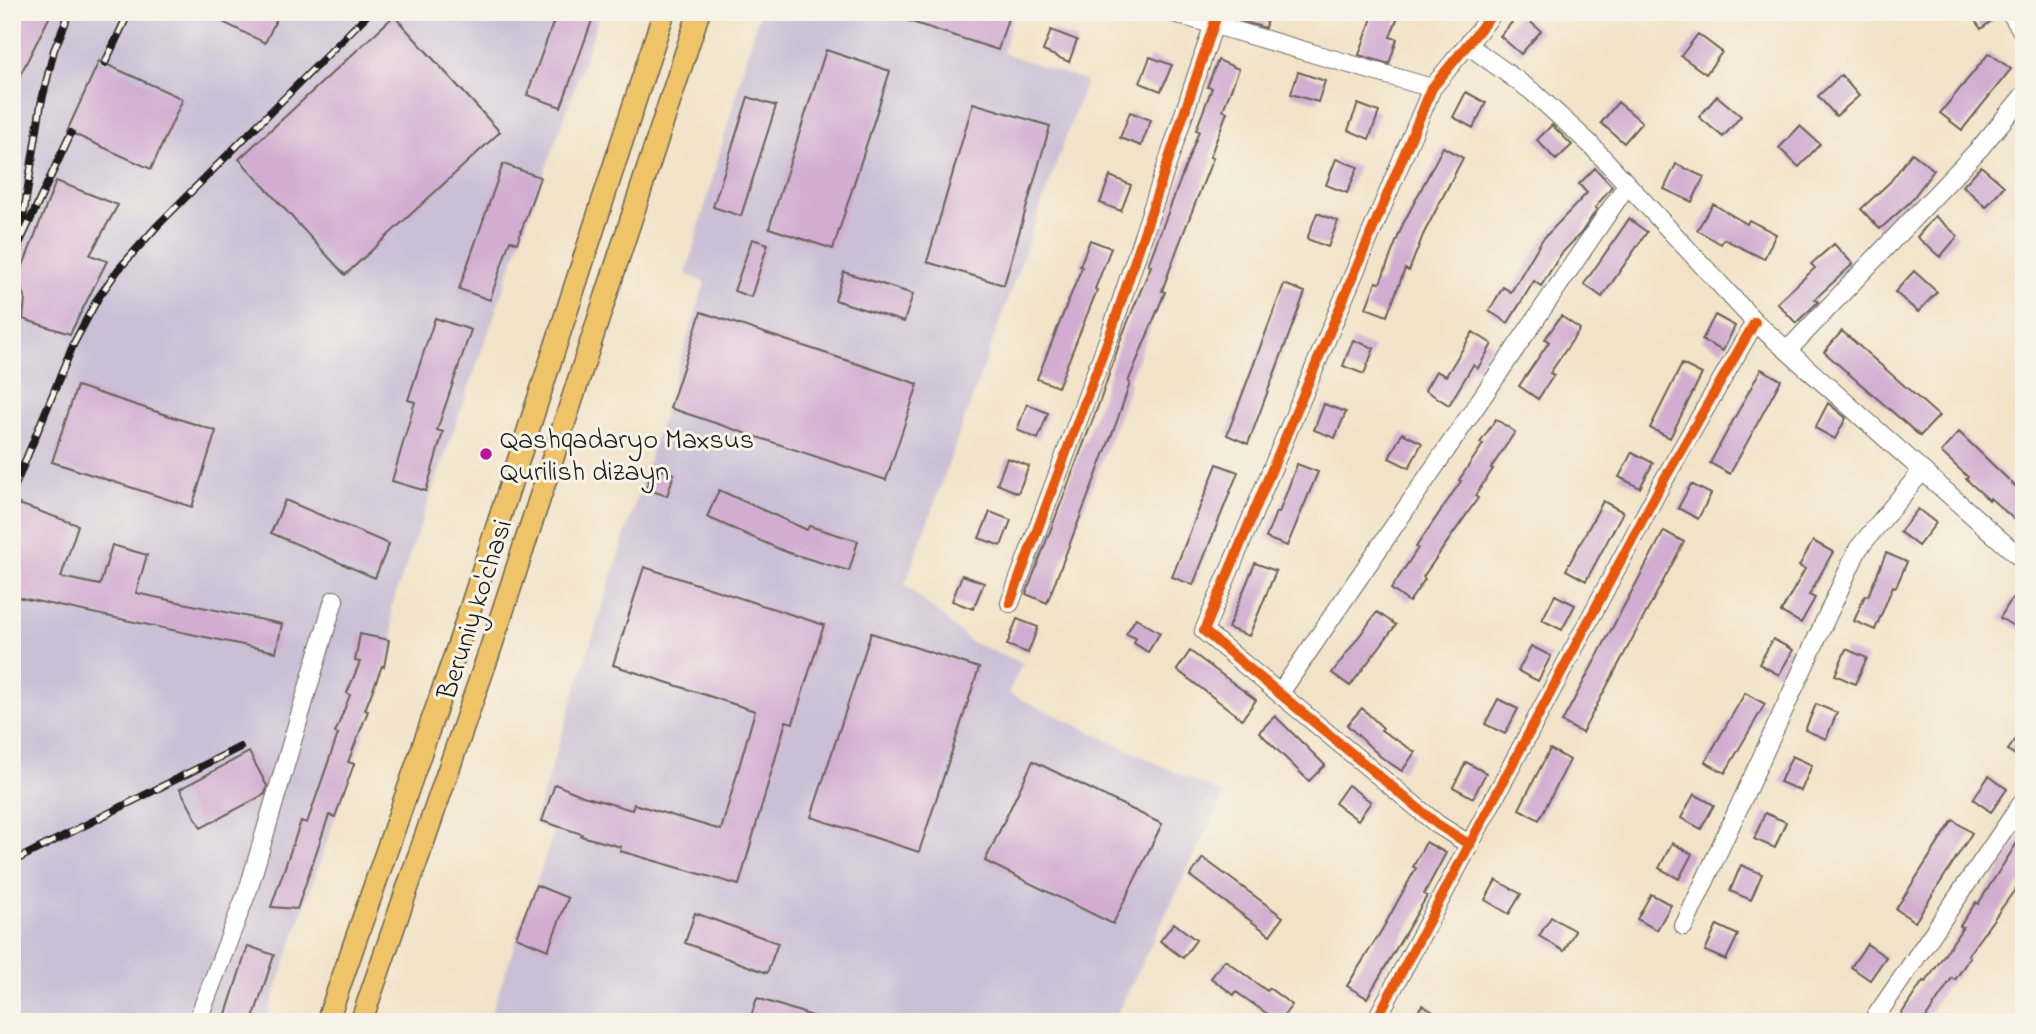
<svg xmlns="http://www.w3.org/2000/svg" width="2036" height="1034" viewBox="0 0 2036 1034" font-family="'Indie Flower',sans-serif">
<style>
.industrial{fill:#cbbfd5}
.building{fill:#d2add1}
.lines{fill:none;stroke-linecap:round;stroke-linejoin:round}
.minor-casing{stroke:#676258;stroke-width:20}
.major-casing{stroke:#676258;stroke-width:24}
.minor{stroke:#fff;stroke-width:18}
.major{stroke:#efc469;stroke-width:21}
.rail-casing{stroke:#1c1c1c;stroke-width:8}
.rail{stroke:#f7f3e8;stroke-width:5;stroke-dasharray:16;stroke-linecap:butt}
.cycleway-casing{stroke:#f7f3e8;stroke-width:15}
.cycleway{stroke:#e8590c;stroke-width:10}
.poi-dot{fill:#b5179e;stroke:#f7f3e8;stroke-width:2.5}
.labels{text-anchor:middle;stroke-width:6;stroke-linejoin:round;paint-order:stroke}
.poi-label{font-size:28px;fill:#1c1c1c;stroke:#f7f3e8;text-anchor:start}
.street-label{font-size:28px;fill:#1c1c1c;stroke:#f7f3e8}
</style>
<rect width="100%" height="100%" fill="#f7f3e8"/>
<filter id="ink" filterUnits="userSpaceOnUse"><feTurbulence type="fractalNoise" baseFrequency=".0143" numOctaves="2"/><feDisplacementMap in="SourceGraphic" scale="14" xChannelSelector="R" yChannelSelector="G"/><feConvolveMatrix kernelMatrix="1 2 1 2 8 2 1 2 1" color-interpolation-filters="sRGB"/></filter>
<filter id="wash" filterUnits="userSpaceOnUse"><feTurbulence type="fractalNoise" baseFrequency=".00686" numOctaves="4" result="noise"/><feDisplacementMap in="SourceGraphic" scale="28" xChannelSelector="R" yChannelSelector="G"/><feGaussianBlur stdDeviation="1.57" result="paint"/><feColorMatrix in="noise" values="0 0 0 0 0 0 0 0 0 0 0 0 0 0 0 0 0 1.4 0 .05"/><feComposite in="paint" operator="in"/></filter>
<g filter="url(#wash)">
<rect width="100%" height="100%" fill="#f2e3c8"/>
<path class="industrial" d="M12,12H601L391,608L394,645L265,1022H12Z
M759,12H1013L1003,53L1086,81L905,585L971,642L1023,663L1008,693L1224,795L1113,1022H1016L990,1014L987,1022H488L554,832L534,822L705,283L686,274Z"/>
<g id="blocks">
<path class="building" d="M12,12H52L12,91Z
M203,12H280L265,43Z
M557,12H595L561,107L527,95Z
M890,12H1010L998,50L890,15Z
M1229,12H1269L1265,28L1228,17Z
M1374,12H1400L1390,37L1397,39L1389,64L1359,55Z
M1969,12H1999V15L1981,29Z
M1520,13L1541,31L1521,54L1500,36Z
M394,16L500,132L345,275L239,159Z
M1051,30L1077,40L1069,62L1043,51Z
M1698,34L1722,52L1706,74L1681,56Z
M826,50L890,71L833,249L769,228Z
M1989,53L2011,69L1962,130L1940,113Z
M1150,57L1172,65L1161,91L1140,83Z
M1218,60L1239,69L1223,110L1227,112L1210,157L1213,158L1178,247L1162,291L1165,292L1128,382L1130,383L1117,421L1047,603L1026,594L1100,401L1122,336L1151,266L1148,265L1199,131L1196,130L1212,88L1207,87Z
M99,61L183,99L151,169L67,131Z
M1298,72L1325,81L1318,102L1291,94Z
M1841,75L1859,96L1836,116L1818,96Z
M1466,92L1486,103L1473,128L1453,117Z
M1717,96L1741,116L1723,137L1699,117Z
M748,97L776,106L741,216L713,207Z
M1618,102L1642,122L1624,143L1601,123Z
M973,103L1050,126L1004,285L927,262Z
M1358,104L1379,112L1369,139L1348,130Z
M1130,112L1151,120L1141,146L1120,138Z
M1552,125L1572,145L1556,160L1537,140Z
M1800,126L1820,144L1799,167L1779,148Z
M1443,147L1463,158L1423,235L1409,271L1405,269L1387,316L1366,308L1376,282L1380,283L1403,224Z
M1912,153L1934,170L1910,202L1880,229L1861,209L1890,182Z
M1336,159L1358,167L1347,193L1326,185Z
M503,164L540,177L517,243L510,240L490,300L459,289Z
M1676,164L1704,177L1692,202L1664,189Z
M1981,166L2004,186L1986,207L1963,186Z
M1595,168L1612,186L1595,208L1597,209L1581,233L1561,254L1541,286L1534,281L1508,323L1489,311L1503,287L1511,292L1542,240L1587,193L1579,184Z
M1110,176L1131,185L1121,211L1100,203Z
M56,181L118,205L90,255L107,261L70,334L23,319L25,299L19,276Z
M1713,204L1747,224L1749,220L1776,234L1764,259L1724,239L1721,244L1697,230Z
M1317,213L1338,221L1328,247L1307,239Z
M1935,216L1958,236L1940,257L1917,237Z
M1629,219L1647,232L1602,297L1584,284Z
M752,239L768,244L751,297L734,291Z
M1090,240L1111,248L1095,289L1097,290L1058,387L1037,379L1082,267L1080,266Z
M1834,244L1853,264L1815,299L1818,302L1796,323L1777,303L1815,268L1811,264Z
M1914,271L1937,292L1918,312L1895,292Z
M844,272L913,294L904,322L835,300Z
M1284,284L1305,292L1248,444L1227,435Z
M701,312L918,384L886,480L670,408Z
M1715,315L1735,326L1723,351L1702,340Z
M1561,316L1580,329L1550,373L1554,375L1538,399L1519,386L1549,342L1545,339Z
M435,318L471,330L437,430L443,432L426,491L392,481L415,402L408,400Z
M1842,331L1939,416L1920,436L1824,352Z
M1473,332L1492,344L1478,368L1473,365L1449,405L1425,390L1436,371L1446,376Z
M1353,340L1374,348L1364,374L1343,366Z
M1682,364L1702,374L1670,438L1650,428Z
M1761,369L1781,380L1730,474L1710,463Z
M77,386L216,431L192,507L52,462Z
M1828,403L1846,418L1835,439L1815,428Z
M1027,404L1048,413L1038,439L1017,430Z
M1324,404L1346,412L1335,438L1314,430Z
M1496,419L1515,432L1491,468L1493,469L1475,496L1478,498L1423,577L1425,579L1409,602L1391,589L1418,548L1416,547L1461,481L1459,480L1483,444L1480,443Z
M1959,432L2015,486L2017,484L2024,491V528L1990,498L1989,500L1966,479L1968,477L1941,452Z
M1402,433L1422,443L1409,468L1389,458Z
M1632,452L1653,463L1640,488L1619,477Z
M1007,458L1029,466L1018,493L997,484Z
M1217,464L1238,472L1193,585L1172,577Z
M1297,464L1318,472L1287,546L1266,538L1276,512L1279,513Z
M653,467L674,474L667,496L646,489Z
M1691,484L1711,494L1698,519L1678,508Z
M719,490L807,530L809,526L858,541L849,571L786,552L707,517Z
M285,500L389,544L375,578L271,533Z
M1603,501L1623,512L1586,581L1566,570Z
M19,504L78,525L61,577L100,585L112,545L147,555L136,593L282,624L276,652L12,596V525Z
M1918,509L1936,523L1918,546L1900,532Z
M990,512L1011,520L1001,546L979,538Z
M1664,531L1684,542L1582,733L1562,722Z
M1813,541L1833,552L1809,595L1815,598L1801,623L1781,612L1805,569L1799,566Z
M1886,553L1907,562L1896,587L1893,586L1875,630L1854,621L1865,595L1868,596Z
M1255,563L1276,571L1249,636L1228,628Z
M644,567L824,625L793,723L786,721L739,885L620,851L621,847L581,836L582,834L542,821L555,784L583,796L632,810L634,804L721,830L755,711L613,665Z
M962,575L984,583L973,609L952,601Z
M1555,595L1575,605L1562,630L1542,620Z
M2012,598L2024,605V632L2000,618Z
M1377,612L1396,625L1350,686L1332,673Z
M1136,618L1160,633L1148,652L1134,643L1136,638L1126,634Z
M1017,619L1038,627L1028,653L1007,645Z
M871,633L979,668L919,852L811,817Z
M360,634L389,640L384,667L382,666L365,710L368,711L348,762L354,764L335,817L329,815L297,909L271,907L301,821L307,823L338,734L335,733L350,695L347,693L360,662L355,661Z
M1773,639L1793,650L1779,675L1759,664Z
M1531,646L1551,656L1538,681L1518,671Z
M1846,649L1867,658L1855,684L1835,675Z
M1190,651L1256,700L1242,719L1177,670Z
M1745,693L1765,704L1725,773L1705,762Z
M1498,699L1518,709L1505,734L1485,724Z
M1816,704L1837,713L1826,739L1805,730Z
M1362,708L1383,728L1381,730L1415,752L1402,771L1381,757L1347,725Z
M1275,716L1325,765L1309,781L1259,732Z
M2024,728V761L2008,750Z
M1550,749L1570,760L1539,820L1519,809Z
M249,752L267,786L265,794L201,828L180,789Z
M1792,756L1812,765L1801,791L1780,782Z
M1033,761L1162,824L1113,924L985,861Z
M1466,762L1486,773L1473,798L1453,787Z
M1989,776L2007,789L1991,812L1973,799Z
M1348,785L1371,802L1358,820L1335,803Z
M1694,794L1714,805L1701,829L1681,818Z
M1765,813L1786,822L1775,848L1754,839Z
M1953,820L1972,833L1915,922L1896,909Z
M2024,832V877L1968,955L1970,957L1955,980L1952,978L1923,1022H1896L1923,981L1926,982L1963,927L1960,926L1976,902L1978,904Z
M1426,842L1446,853L1424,894L1427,896L1367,998L1347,986L1383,928L1416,868L1413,867Z
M1672,843L1692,854L1679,879L1659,868Z
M1203,858L1283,917L1270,935L1190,876Z
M1741,865L1762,874L1751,900L1730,891Z
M1496,880L1521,894L1509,914L1485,900Z
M536,885L568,898L548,950L516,937Z
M1651,894L1671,905L1657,930L1637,919Z
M695,913L778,943L767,973L685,943Z
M1551,917L1575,931L1564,951L1539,936Z
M1174,923L1196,940L1183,958L1160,941Z
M1717,925L1738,935L1726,960L1705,951Z
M1867,944L1886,957L1870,980L1851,967Z
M248,946L274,955L252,1022H240L225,1017Z
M1225,960L1267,991L1269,988L1292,1005L1279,1022L1236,992L1234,995L1211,978Z
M757,998L822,1019V1022H749Z
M1422,1005L1450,1022H1412Z"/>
</g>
</g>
<g filter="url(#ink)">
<use href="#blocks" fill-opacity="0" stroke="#676258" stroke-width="2"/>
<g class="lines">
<defs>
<path id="minor" d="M1170,12L1432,88
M2010,12L2024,34
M1468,45L1533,92L1590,144L1755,322L2024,561
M1788,350L1980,148L2024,95
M1010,603L1111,332L1218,12
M1280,693L1627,185
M1470,845L1437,824L1204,631L1432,88L1494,12
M1684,926L1858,549L1922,471
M197,1022L249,887L334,600
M1375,1022L1661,485L1755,322
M1872,1022L2024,800"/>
<path id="major" d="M327,1022L459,643L664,12
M361,1022L489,653L699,12"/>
</defs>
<use href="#minor" class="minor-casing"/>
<use href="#major" class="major-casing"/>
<use href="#minor" class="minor"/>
<use href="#major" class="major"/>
<defs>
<path id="rail" d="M105,63L129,12
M19,244L41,104L54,50L70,12
M12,332L19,244L71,133
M12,493L74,343L98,298L118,270L158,225L370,12
M12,862L240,747"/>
</defs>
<use href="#rail" class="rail-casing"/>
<use href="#rail" class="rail"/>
<defs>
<path id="cycleway" d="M1010,603L1111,332L1218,12
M1470,845L1437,824L1204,631L1432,88L1494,12
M1375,1022L1661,485L1755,322"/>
</defs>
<use href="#cycleway" class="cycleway-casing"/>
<use href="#cycleway" class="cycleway"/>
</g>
</g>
<circle class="poi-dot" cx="486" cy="454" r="7"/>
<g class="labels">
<g class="poi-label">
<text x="500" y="448">Qashqadaryo Maxsus<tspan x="500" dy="32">Qurilish dizayn</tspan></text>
</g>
<g class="street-label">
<text transform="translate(473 609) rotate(-72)" y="10">Beruniy ko'chasi</text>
</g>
</g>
<rect width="2036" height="1034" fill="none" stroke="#f7f3e8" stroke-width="42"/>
</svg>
